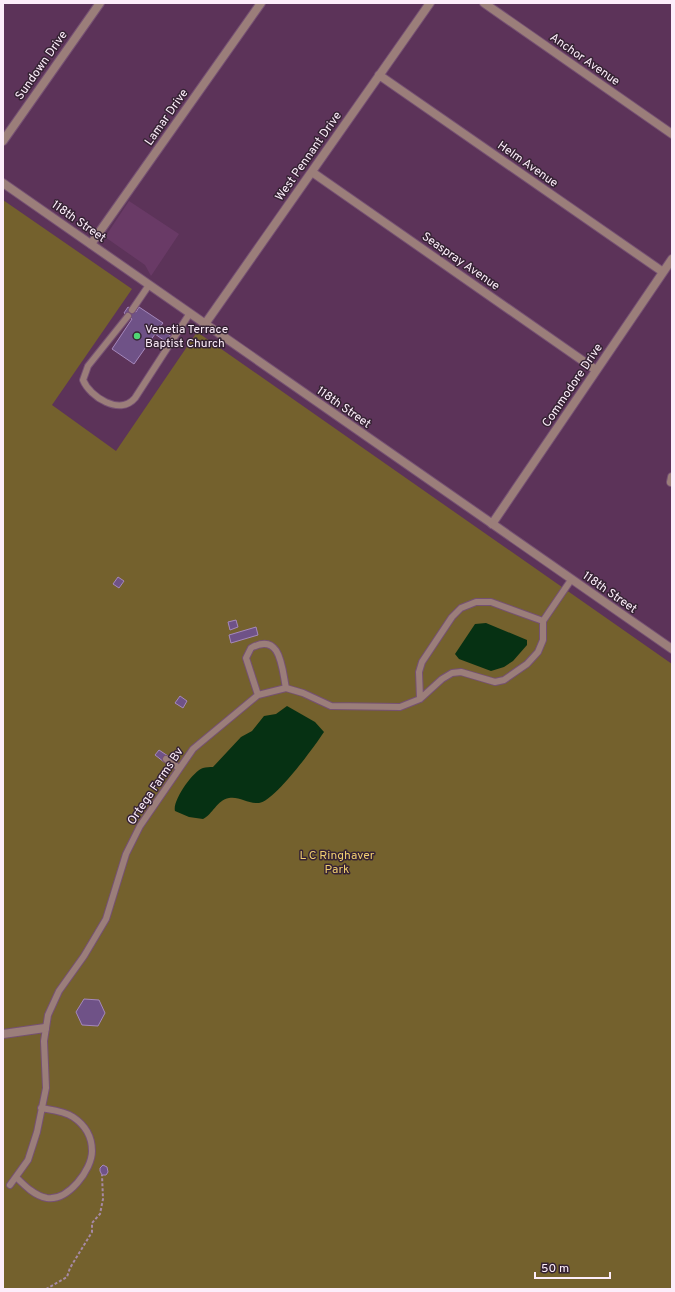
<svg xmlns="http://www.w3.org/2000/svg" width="675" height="1292" viewBox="0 0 675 1292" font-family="Overpass,sans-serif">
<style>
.built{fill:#693a66}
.green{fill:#74612d}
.water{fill:#063113}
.building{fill:#6f5287;stroke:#a588bc}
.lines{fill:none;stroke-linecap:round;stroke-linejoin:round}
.service-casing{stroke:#765173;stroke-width:8}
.pedestrian-casing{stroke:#765173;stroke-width:10}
.minor-casing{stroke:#765173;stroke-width:10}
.tertiary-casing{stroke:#765173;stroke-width:10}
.path{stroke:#a689a4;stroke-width:2;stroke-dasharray:3 2;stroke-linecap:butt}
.service{stroke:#9b7e7a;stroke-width:6}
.pedestrian{stroke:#9b7e7a;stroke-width:8}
.minor{stroke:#9b7e7a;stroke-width:8}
.tertiary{stroke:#9b7e7a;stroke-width:8}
.poi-dot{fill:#50d674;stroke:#362334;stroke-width:1.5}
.labels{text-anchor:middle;stroke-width:3;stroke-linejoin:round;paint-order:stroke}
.street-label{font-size:12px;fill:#fcedfa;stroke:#362334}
.poi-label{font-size:12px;fill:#fcedfa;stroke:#362334;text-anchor:start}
.park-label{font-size:12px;fill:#efcc70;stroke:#362334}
</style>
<rect width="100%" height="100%" fill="#5c3359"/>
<path class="built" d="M129,201L179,234L151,276L145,265L105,237Z"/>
<path class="green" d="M3,200L132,289L52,405L116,451L197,332L672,664V1289H3Z"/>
<path class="water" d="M486,623L527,640V645L513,661L504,667L491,671L459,659L455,654L475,624Z
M287,706L315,722L324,732C314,747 275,801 259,803C248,804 239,796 229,798C217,800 213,814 203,819L189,817L175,811C172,801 193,771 203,768C206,767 210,767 213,767L241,737L252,731L264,716L276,714Z"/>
<path class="building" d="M128,307L136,312L139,307L163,323L159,328L172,337L168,343L155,334L134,364L112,349L132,319L124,313Z
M118,577L124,581L119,588L113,584Z
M236,620L238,627L230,630L228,622Z
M256,627L258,635L231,643L229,635Z
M180,696L187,701L183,708L175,703Z
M159,750L168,756L164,762L155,755Z
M84,999L99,1000L105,1013L98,1026L82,1025L76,1012Z
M103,1165L107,1167L108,1172L106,1175H102L100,1171V1168Z"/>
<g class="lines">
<defs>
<path id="service" d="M132,310L149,285
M128,316L88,366L83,380C90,397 120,416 135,398L190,313
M258,695L246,658L251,648C281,631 282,669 286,688
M420,699L419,672L422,662L452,617L461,608L476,602H491L543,621
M166,759L179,768
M17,1178C25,1186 35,1196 47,1198C68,1201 92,1170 92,1151C92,1137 85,1125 73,1117C64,1111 52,1110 41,1108
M10,1185L28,1160L37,1132L46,1088L44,1041L48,1015L59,991L84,956L106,919L126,854L140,826L193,749L258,695L286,688L303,693L331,706L400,707L420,699L442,679L452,673L461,672L495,682L504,680L527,664L538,652L543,640V621L571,580"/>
<path id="pedestrian" d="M3,1034L45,1028"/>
<path id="minor" d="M484,3L672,134
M379,75L663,272
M3,141L100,3
M312,172L596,370
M91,244L261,3
M205,324L430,3
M671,482L672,477
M492,524L672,259"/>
<path id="tertiary" d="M3,183L672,649"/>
</defs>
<use href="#service" class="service-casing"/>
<use href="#pedestrian" class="pedestrian-casing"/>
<use href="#minor" class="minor-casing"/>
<use href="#tertiary" class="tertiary-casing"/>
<path class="path" d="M46,1289L67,1277L70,1268L92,1232V1223L100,1214L103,1199L102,1175"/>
<use href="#service" class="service"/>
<use href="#pedestrian" class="pedestrian"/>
<use href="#minor" class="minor"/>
<use href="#tertiary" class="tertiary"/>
</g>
<circle class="poi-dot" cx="137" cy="336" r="4"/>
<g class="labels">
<g class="street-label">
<text transform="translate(585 59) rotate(35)" y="4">Anchor Avenue</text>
<text transform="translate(41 65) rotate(-55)" y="4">Sundown Drive</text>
<text transform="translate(166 117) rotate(-55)" y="4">Lamar Drive</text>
<text transform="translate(308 156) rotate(-55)" y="4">West Pennant Drive</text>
<text transform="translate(528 164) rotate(35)" y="4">Helm Avenue</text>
<text transform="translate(79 221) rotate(35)" y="4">118th Street</text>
<text transform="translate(461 261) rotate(35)" y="4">Seaspray Avenue</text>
<text transform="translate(572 385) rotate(-56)" y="4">Commodore Drive</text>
<text transform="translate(344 407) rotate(35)" y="4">118th Street</text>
<text transform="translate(610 592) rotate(35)" y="4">118th Street</text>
<text transform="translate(155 786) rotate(-56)" y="4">Ortega Farms Bv</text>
</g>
<g class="poi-label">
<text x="145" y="333">Venetia Terrace<tspan x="145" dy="14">Baptist Church</tspan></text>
</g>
<g class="park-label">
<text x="337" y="859">L C Ringhaver<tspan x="337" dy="14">Park</tspan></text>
</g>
</g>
<rect width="675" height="1292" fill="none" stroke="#fcedfa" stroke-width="8"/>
<path d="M535 1272v6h75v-6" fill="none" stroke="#fcedfa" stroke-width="2"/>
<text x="541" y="1272" font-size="12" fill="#fcedfa" stroke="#362334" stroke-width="3" paint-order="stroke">50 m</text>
</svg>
